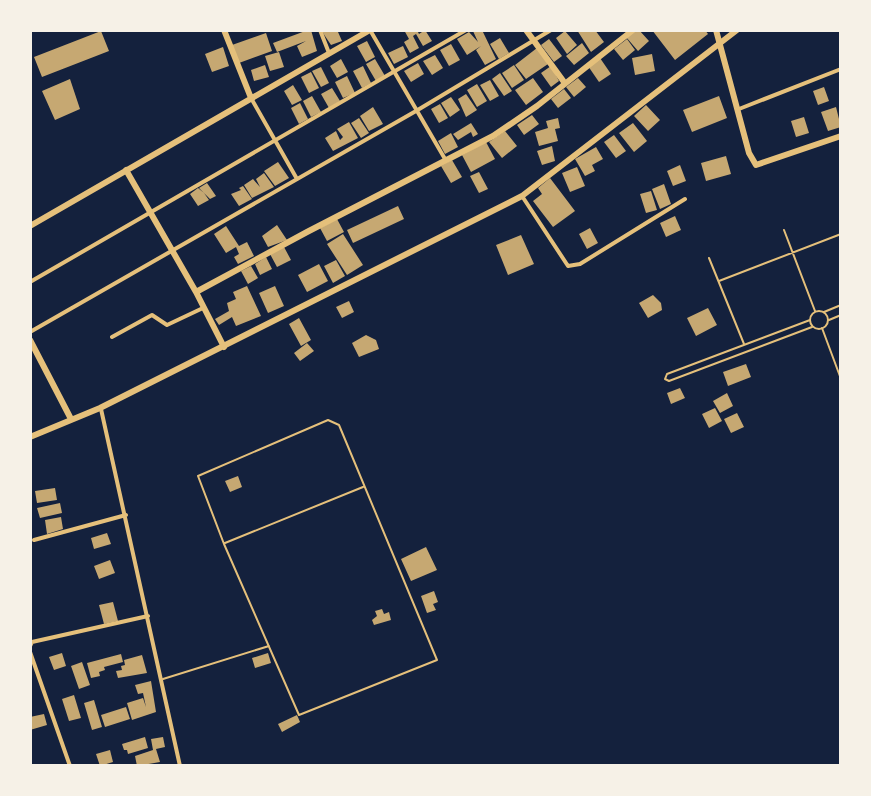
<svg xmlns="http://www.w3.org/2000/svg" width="871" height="796" viewBox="0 0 871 796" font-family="Inter,sans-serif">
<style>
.building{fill:#c6a872}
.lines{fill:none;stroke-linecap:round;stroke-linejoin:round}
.service{stroke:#e5c07b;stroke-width:2}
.minor{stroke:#e5c07b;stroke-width:4}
.tertiary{stroke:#e5c07b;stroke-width:6}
.secondary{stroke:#e5c07b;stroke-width:6}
</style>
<rect width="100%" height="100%" fill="#14213d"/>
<path class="building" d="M308,30H311L317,51L302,57L297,46L306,41L277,52L273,43Z
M321,30L338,32L342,41L331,45Z
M404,30H417L419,34L425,30L432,41L423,46L416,34L413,36L419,48L410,53L404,42L409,39Z
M482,30L496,59L485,65L476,50L481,46L467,55L457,39L469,32L478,42L473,31Z
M577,30H595L604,42L591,52Z
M635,30H639L649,41L638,51L626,37Z
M652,30H705L708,34L675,60Z
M101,31L109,51L42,77L34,57Z
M565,31L577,45L567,54L556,38Z
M266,33L272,51L239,63L232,45Z
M500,38L509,53L499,59L490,44Z
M549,39L562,56L554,62L541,45Z
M627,39L635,50L623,60L614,49Z
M367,41L375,57L366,62L357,46Z
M582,43L589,53L574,65L566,56Z
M451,44L460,60L449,66L440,50Z
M403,46L408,57L394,64L388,53Z
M223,47L229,66L212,72L205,54Z
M537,48L548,64L526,79L515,65Z
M279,52L284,67L270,71L265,56Z
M652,54L655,71L635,75L632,58Z
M435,55L443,68L432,75L423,61Z
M600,58L611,74L599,82L588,66Z
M341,59L348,72L337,78L330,66Z
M375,59L385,76L376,81L366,64Z
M418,63L424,74L411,82L404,71Z
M265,65L269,77L254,81L251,70Z
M514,65L524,80L512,88L502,73Z
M363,66L371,83L362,88L353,71Z
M551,66L559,81L551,87L541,73Z
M321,67L329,83L321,87L312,71Z
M311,72L319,88L309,93L301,77Z
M500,73L512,91L504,96L492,79Z
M347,76L355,93L343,98L335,82Z
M533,78L543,92L526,105L515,90Z
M578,78L586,87L574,97L566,87Z
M70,79L80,109L55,120L42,91Z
M490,80L499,96L490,101L480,85Z
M477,84L487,101L477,107L467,90Z
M293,85L302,100L292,105L284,91Z
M824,87L829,101L818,105L813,91Z
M332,88L340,101L329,108L321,94Z
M564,89L571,98L558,108L551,99Z
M466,94L477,110L466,117L458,99Z
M312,96L321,112L311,117L303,101Z
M719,96L727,118L692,132L683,110Z
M451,97L460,110L450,117L441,103Z
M300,103L308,119L299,124L291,108Z
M440,104L448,118L439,123L431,109Z
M646,105L660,120L648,131L634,116Z
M373,107L383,124L369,131L360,116Z
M836,107L841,127L828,131L821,112Z
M532,115L539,124L524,135L517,125Z
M804,117L809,133L796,137L791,121Z
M359,118L369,133L361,138L351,123Z
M558,118L560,128L555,129L558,141L539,146L535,132L548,128L546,121Z
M349,122L358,138L333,151L325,138L336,131L340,140L343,137L337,129Z
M471,123L478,134L473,137L471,132L458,140L453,134Z
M633,123L647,141L634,152L619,133Z
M505,131L517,146L502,158L489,142Z
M451,133L458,147L445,154L438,141Z
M614,135L626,151L616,158L604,142Z
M486,142L495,159L471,172L462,155Z
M552,146L555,161L542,165L537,151Z
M596,147L603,159L592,165L595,171L585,176L575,159Z
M726,156L731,174L706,181L701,163Z
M452,160L462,177L451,183L441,166Z
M278,162L289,178L275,186L264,171Z
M680,165L686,181L673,186L667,171Z
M577,167L585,186L570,192L562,173Z
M479,172L488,189L479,193L470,176Z
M264,173L274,187L252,198L244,185L253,179L260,187L256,179Z
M550,178L575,211L553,227L533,201L542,194L538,188Z
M207,183L216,196L210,199L204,193L209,200L198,206L190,194L198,188L204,193L199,188Z
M664,184L671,204L660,209L652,189Z
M243,186L252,199L239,206L231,194L241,190L239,188Z
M651,191L657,210L646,213L640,194Z
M398,206L404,219L353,243L347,230Z
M675,216L681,230L666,237L660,223Z
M337,219L344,232L327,241L320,228Z
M277,225L287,240L268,247L262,236Z
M226,226L239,246L247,242L254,256L238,264L234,257L239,254L236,247L226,253L214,234Z
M590,228L598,243L587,249L579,234Z
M343,234L363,265L347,275L327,244Z
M521,235L534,264L508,275L496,245Z
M284,247L291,260L277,267L270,254Z
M266,257L272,269L260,275L255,264Z
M336,260L345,276L333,283L324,266Z
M319,264L328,281L307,292L298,275Z
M251,266L258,278L248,284L241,271Z
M247,286L261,316L236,326L232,317L219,325L215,319L229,311L227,303L236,299L233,292Z
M275,286L284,306L268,313L259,293Z
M653,295L661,303L662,310L648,318L639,303Z
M349,301L354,312L342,318L336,307Z
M708,308L717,325L696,336L687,318Z
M299,318L311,340L301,346L289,324Z
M366,335L376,340L379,349L359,357L352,343Z
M307,343L314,351L300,361L294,353Z
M746,364L751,377L728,386L723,372Z
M680,388L685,398L671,404L667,393Z
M727,393L733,406L720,413L713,401Z
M715,408L722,421L709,428L702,414Z
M737,413L744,427L731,433L724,419Z
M238,476L242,487L230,492L225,481Z
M55,488L57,500L37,503L35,491Z
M60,503L62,513L40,518L37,508Z
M61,517L63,529L47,534L45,520Z
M107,533L111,544L94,549L91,538Z
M426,547L437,570L411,581L401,559Z
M110,560L115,573L99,579L94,566Z
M434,591L438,602L433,604L436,610L427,613L421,596Z
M113,602L118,621L104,624L99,605Z
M382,609L384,614L389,612L391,620L374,625L372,620L377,616L375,611Z
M62,653L66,666L54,670L49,657Z
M268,653L271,663L255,668L252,658Z
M121,654L123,662L104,667L105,670L99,672L100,676L91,678L87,663Z
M142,655L147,673L118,678L116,671L122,670L121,666L125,665L124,660Z
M82,662L90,685L79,689L71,666Z
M151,681L156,712L132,720L127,703L143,698L146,707L143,693L138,694L135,685Z
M74,695L81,718L69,721L62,699Z
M94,700L102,727L92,730L84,703Z
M126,707L130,719L105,727L101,715Z
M44,714L47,725L30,730V717Z
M297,715L300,722L282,732L278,724Z
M145,737L148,748L128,754L127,750H124L122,744Z
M163,737L165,747L156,749L160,762L137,766L135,756L153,750L151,739Z
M110,750L113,762L100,766L96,754Z"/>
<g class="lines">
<path class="service" d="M784,230L815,311
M709,258L744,344
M719,281L841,234
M810 320a9 9 0 1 1 18 0a9 9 0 1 1-18 0Z
M824,312L841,305
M810,320L667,374L665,379L669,381L812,327
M829,320L841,315
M822,328L841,379
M328,420L339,425L437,660L299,715L224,544L198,476Z
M225,543L363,487
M163,679L269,646"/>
<path class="minor" d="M320,30L329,53
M370,30L445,159
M251,98L297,179
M739,109L841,69
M522,196L568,266L580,264L685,199
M30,282L466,30
M30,332L416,111L551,30
M112,337L152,315L167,325L203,308
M101,409L180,766
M34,540L126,515
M30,646L32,642L148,616
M30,652L70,766"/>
<path class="tertiary" d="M224,30L251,98
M526,30L564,82
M716,30L749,153L756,165L841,136
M126,170L196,292L224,347
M30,226L370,30
M196,292L307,232L493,136L537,106L633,30
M30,340L71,419"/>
<path class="secondary" d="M30,437L100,408L522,196L737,30"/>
</g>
<rect width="871" height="796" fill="none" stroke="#f6f1e7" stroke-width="64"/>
</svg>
